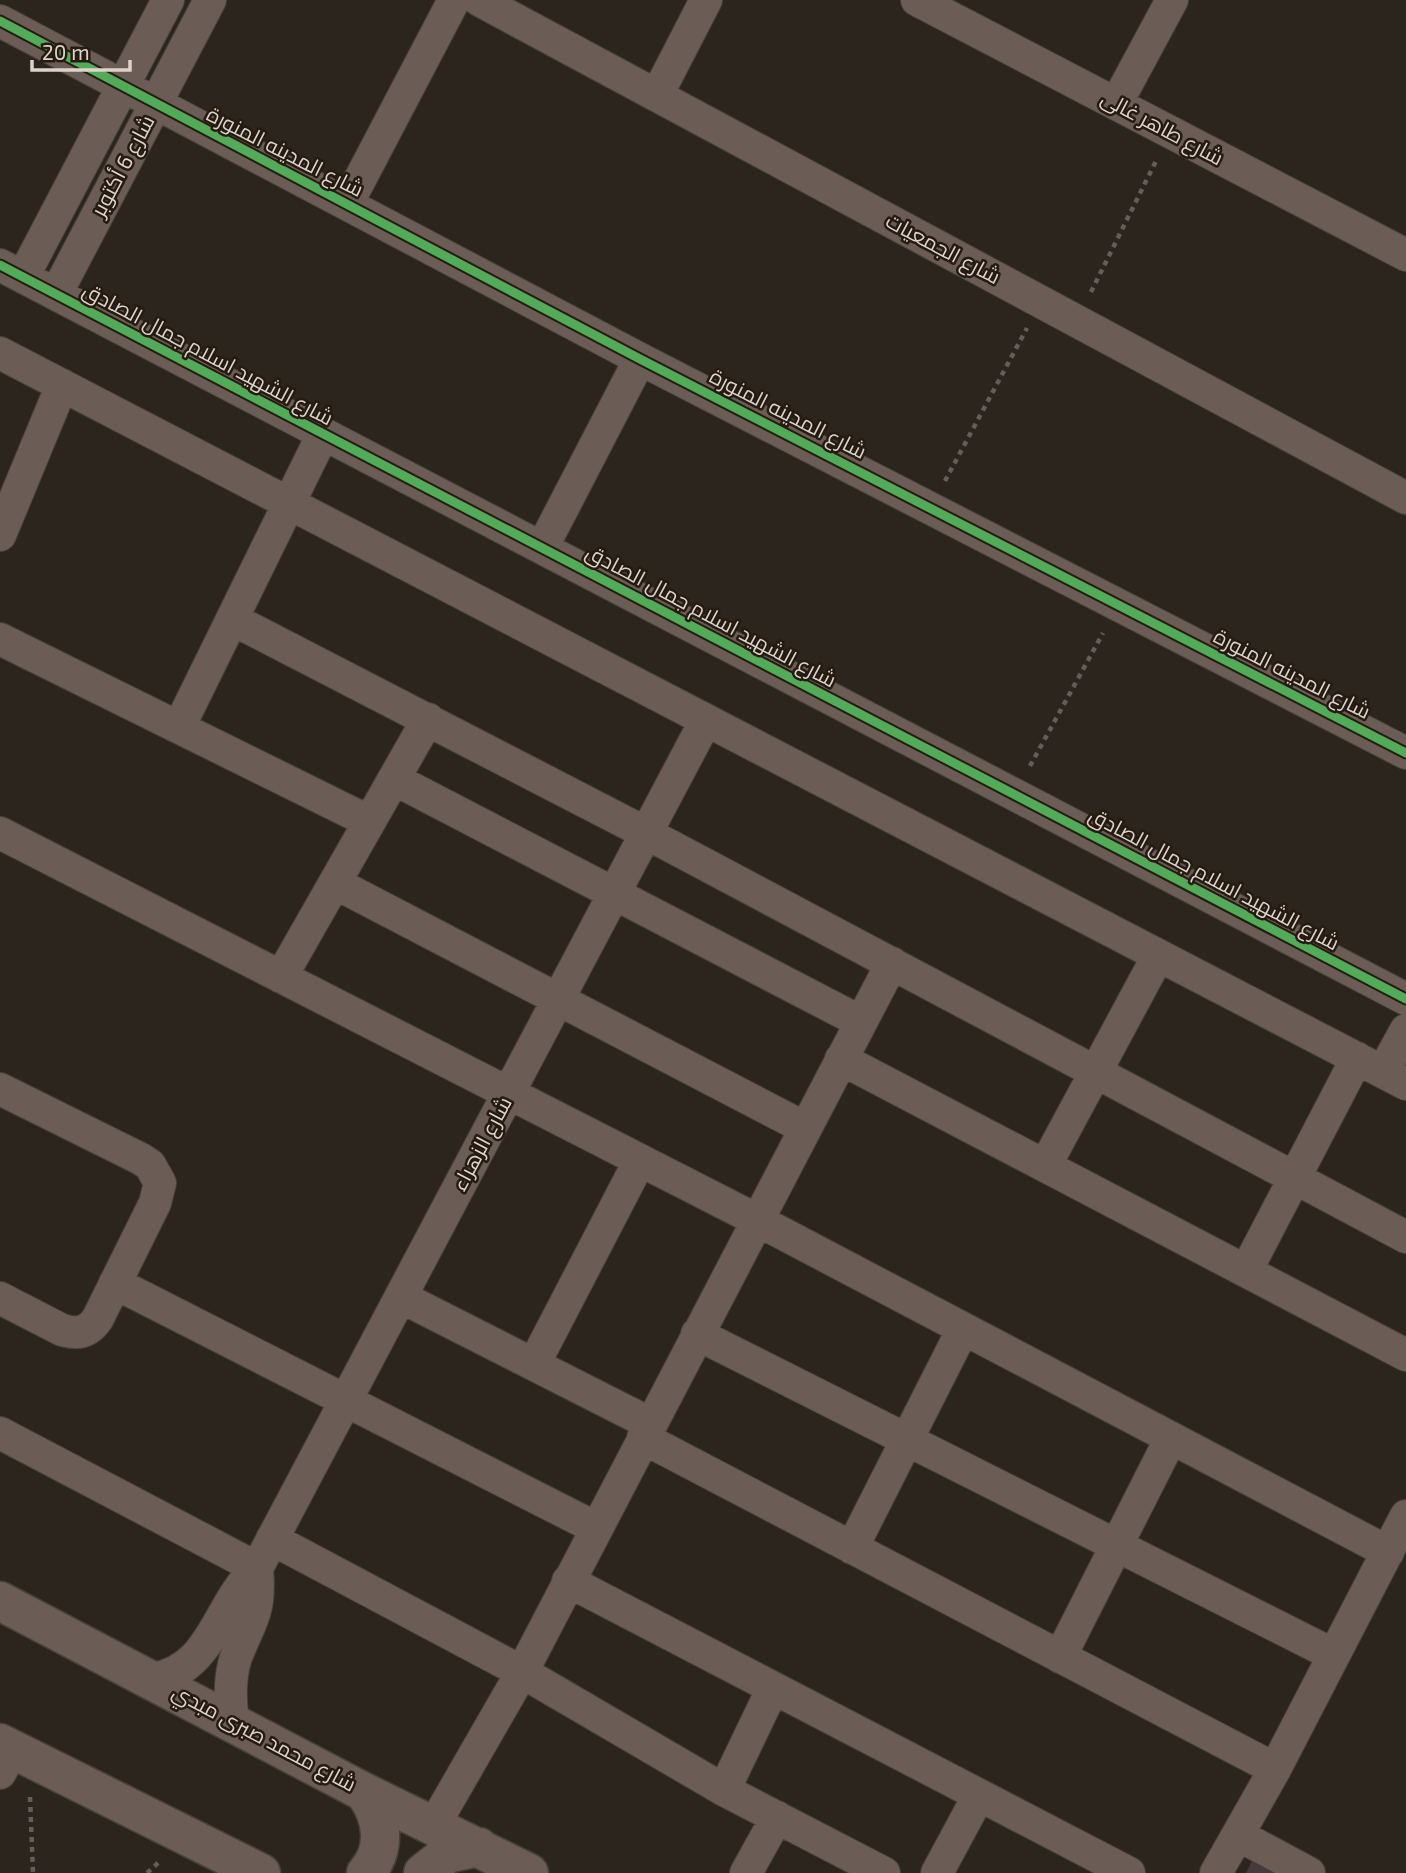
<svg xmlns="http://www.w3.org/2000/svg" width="1406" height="1873" viewBox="0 0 1406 1873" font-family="'Exo 2',Cairo,sans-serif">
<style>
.building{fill:#473a3d}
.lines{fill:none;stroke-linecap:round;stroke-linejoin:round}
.minor-casing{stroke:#46413b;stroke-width:34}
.major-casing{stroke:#46413b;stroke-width:41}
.path{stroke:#675c59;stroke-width:4.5;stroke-dasharray:5 5;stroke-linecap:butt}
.minor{stroke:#6b5c56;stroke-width:32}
.major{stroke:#6b5c55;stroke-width:38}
.cycleway-casing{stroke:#261b10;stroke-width:13}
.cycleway{stroke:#51ab58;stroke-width:9}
.labels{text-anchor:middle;stroke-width:5;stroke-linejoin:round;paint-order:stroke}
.street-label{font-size:21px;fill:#dbd3cc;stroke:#261b10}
</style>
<rect width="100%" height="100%" fill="#2b251e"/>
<path class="building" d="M1252,1861L1276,1873H1246Z"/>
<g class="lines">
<defs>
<path id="minor" d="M479,0L1406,498
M917,0L1406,255
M0,21L640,359L1406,753
M657,95L706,0
M1116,104L1172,0
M347,204L454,0
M0,265L1406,999
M23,277L168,0
M56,294L210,0
M0,353L1406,1084
M0,535L62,385
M542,548L640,359
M232,619L646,833L1406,1237
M0,639L368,821
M180,725L323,434
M394,779L861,1022
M0,833L757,1220L1388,1552
M335,883L805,1128
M281,977L428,719
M841,1059L1406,1355
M1383,1072L1406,1030
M0,1089L141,1159L150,1165L160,1183L155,1203L98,1318C89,1332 78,1335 62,1330L0,1298
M1045,1166L1158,956
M1246,1271L1357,1058
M115,1283L596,1528
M401,1297L651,1424
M697,1334L1334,1655
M534,1364L640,1160
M0,1433L257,1568
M643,1438L1275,1769
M272,1539L522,1672L434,1825
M852,1548L963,1329
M568,1581L1129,1873
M1060,1657L1171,1438
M152,1679C213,1670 216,1606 257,1568L706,720
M233,1722C230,1701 229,1678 236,1657C251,1619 261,1613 257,1568
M0,1773L13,1749
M724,1790L773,1688
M1238,1835L1309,1873
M746,1873L777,1817
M884,1873L724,1790L522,1672L892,963
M937,1873L979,1795
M1216,1873L1275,1769L1406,1516"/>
<path id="major" d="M0,1601L364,1792L529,1873
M0,1743L261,1873
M364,1792C382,1816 388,1848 366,1873
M423,1873L447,1854L479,1847"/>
</defs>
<use href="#minor" class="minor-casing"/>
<use href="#major" class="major-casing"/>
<path class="path" d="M1091,292L1157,159
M945,481L1027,328
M1030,766L1103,633
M30,1797L33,1873
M147,1873L159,1862"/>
<use href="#minor" class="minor"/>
<use href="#major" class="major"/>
<defs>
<path id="cycleway" d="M0,21L640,359L1406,753
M0,265L1406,999"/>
</defs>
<use href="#cycleway" class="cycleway-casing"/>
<use href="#cycleway" class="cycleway"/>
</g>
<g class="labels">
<g class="street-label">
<text transform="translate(1162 128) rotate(28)" y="7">شارع طاهر غالى</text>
<text transform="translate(285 152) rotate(27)" y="7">شارع المدينه المنورة</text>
<text transform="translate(123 166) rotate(-62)" y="7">شارع 6 أكتوبر</text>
<text transform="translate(943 249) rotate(28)" y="7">شارع الجمعيات</text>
<text transform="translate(208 354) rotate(28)" y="7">شارع الشهيد اسلام جمال الصادق</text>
<text transform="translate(788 414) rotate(27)" y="7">شارع المدينه المنورة</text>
<text transform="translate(711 616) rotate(28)" y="7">شارع الشهيد اسلام جمال الصادق</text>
<text transform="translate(1292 674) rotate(27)" y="7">شارع المدينه المنورة</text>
<text transform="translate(1214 879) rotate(28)" y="7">شارع الشهيد اسلام جمال الصادق</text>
<text transform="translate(482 1144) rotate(-62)" y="7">شارع الزهراء</text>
<text transform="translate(264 1738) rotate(28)" y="7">شارع محمد صبرى مبدي</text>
</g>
</g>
<path d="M32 60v10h98v-10" fill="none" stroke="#dbd3cc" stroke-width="3.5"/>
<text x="42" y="60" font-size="21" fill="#dbd3cc" stroke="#261b10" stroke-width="5" paint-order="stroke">20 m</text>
</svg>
